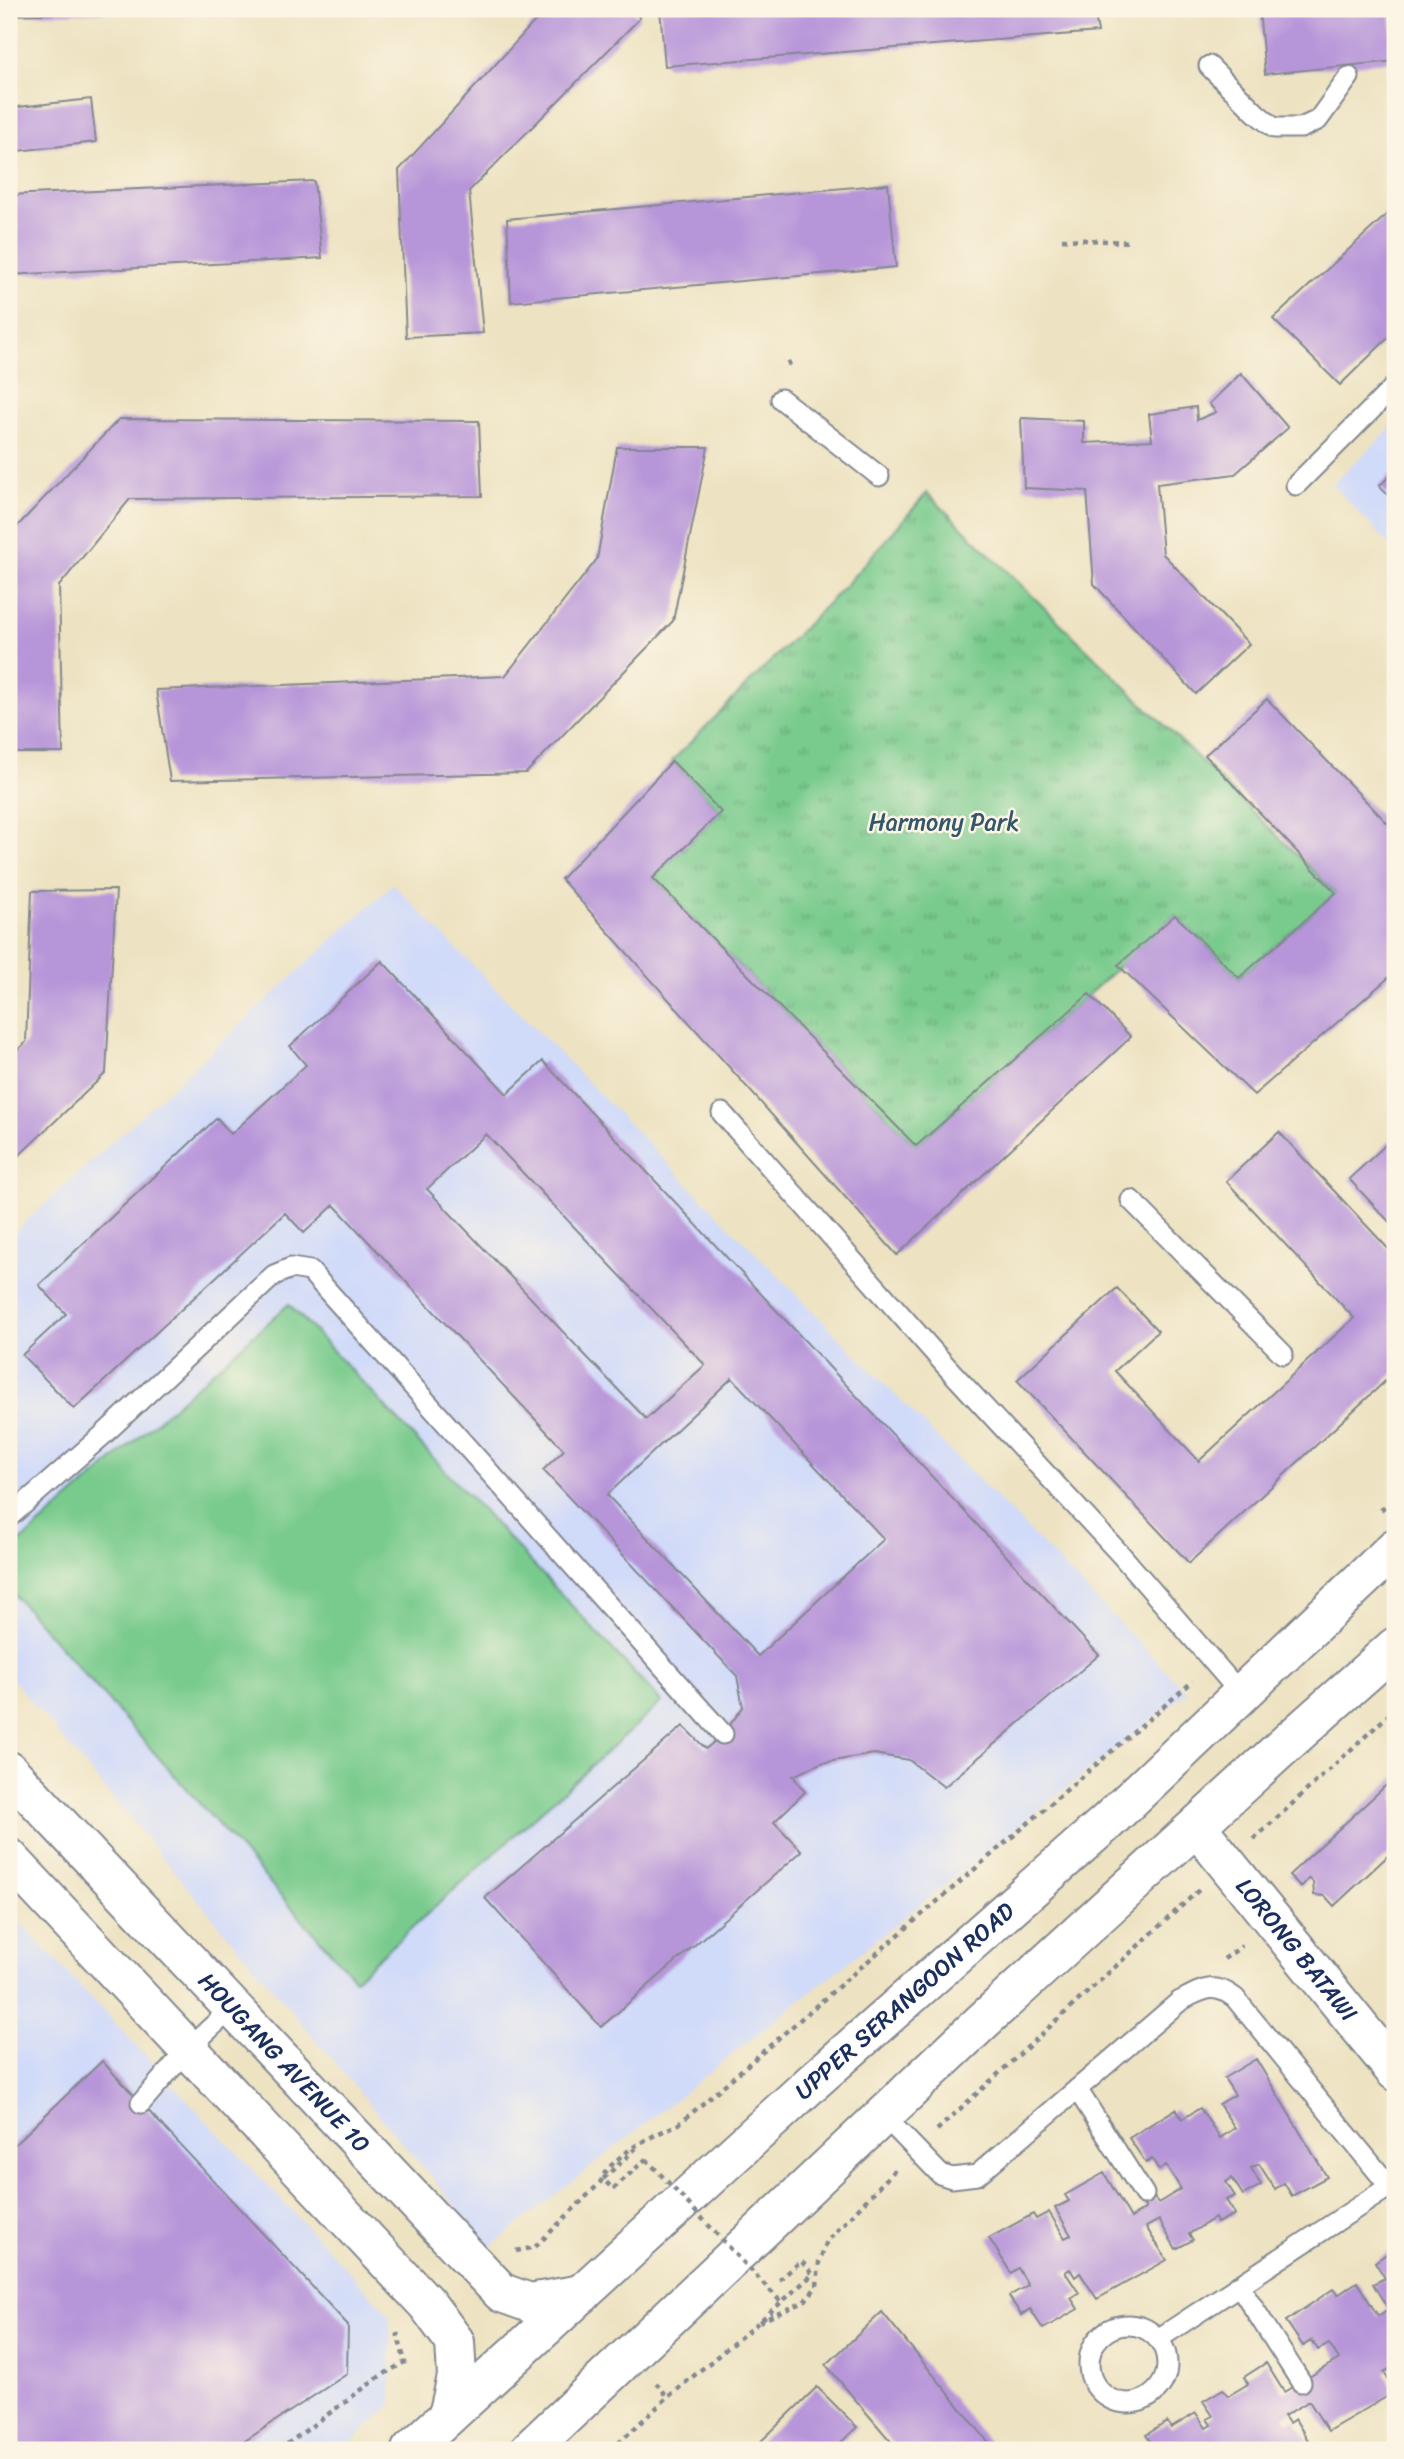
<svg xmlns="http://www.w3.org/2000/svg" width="1404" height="2459" viewBox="0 0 1404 2459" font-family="Sriracha,sans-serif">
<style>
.built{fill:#d0daf9}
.grass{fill:#79cb8d;stroke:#4a7d76;stroke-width:2}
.park{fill:url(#park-tufts);stroke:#4a7d76;stroke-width:2}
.building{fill:#b795d9;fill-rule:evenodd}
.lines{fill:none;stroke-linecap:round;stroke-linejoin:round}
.lane-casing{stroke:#848890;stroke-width:23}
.street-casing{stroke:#848890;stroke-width:42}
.secondary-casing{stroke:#848890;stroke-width:42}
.primary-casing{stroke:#848890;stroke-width:42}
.path{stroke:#848890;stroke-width:4.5;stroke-dasharray:5 5;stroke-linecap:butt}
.lane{stroke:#fff;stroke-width:19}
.street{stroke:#fff;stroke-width:38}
.secondary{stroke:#fff;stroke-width:38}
.primary{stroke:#fff;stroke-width:38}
.path-bridge{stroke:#848890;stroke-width:4.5;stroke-dasharray:5 5;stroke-linecap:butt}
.labels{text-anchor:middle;stroke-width:5;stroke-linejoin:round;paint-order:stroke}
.park-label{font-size:24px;fill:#32566a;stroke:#fcf5e5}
.street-label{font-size:24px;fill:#1b2f5e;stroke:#fcf5e5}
</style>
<defs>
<pattern id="park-tufts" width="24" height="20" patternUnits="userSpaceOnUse" patternTransform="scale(1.75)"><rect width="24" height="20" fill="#79cb8d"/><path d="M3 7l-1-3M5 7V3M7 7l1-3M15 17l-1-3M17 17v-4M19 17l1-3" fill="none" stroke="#62a576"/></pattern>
</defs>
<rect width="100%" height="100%" fill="#fcf5e5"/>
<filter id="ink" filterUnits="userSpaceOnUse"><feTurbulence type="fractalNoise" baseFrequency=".0143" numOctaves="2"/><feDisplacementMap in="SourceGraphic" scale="14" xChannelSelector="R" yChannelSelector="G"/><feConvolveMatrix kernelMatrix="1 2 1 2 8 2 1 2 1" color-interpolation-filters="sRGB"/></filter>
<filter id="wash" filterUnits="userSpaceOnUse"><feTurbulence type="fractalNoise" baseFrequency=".00686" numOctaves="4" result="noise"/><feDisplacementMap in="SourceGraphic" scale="28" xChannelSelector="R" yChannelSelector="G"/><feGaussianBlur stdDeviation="1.57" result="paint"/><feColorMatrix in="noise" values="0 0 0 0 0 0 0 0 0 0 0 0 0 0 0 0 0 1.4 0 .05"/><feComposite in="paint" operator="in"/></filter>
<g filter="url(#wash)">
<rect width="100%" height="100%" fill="#ede2c1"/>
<path class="built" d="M1395,425V551L1332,484Z
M393,884L1187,1692L490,2247L9,1675V1237Z
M9,1911L390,2315L392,2404L343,2450H9Z"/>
<path class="grass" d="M289,1304L662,1702L355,1979L9,1589V1552Z"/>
<path class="park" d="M927,493L1336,893L1239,978L1175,915L1089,994L916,1146L653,878L721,812L672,761L847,584Z"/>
<g id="blocks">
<path class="building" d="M9,9H142L143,11L9,15Z
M546,9H631L640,18L469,191L483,333L406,337L399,170Z
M660,9H1094L1098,32L665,66Z
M1259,9H1390L1395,61L1265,74Z
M91,99L96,142L9,152V108Z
M314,181L322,258L9,275V195Z
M888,184L896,267L511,302L507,219Z
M1395,207V331L1340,385L1273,319Z
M1241,373L1288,428L1235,474L1157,484L1163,554L1249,644L1196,694L1094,584L1087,491L1024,488L1021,418L1084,421V443L1152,440L1149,414L1196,407L1197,420L1216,412L1209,404Z
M119,419L479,421L482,496L130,499L59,586L63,753H9V535Z
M617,447H708L673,621L526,773L170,781L156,690L505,676L597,559Z
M1395,471V502L1379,486Z
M1267,699L1395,831V972L1254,1095L1118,965L1175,915L1239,978L1336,893L1205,755Z
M672,761L721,812L653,878L916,1146L1089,994L1131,1037L897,1255L561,879Z
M116,890L106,1073L9,1165V1058L26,1042L32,891Z
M382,961L507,1094L543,1061L1099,1655L944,1787L909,1760L874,1754L821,1763L793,1776L805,1792L774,1822L802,1851L601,2027L485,1898L683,1726L706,1749L723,1734L743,1707L737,1676L543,1470L564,1450L334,1205L304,1233L285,1213L74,1409L22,1355L66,1314L39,1285L217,1118L231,1134L306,1065L290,1046ZM486,1134L705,1365L646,1419L427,1189ZM732,1378L884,1539L758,1656L607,1495Z
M1279,1132L1395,1256V1372L1189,1563L1017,1380L1117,1288L1158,1331L1115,1371L1199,1461L1354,1318L1226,1181Z
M1395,1136V1228L1349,1179Z
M1395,1777V1859L1390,1854L1334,1906L1325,1896L1314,1895L1313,1882L1309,1878L1301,1887L1289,1875Z
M1256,2059L1327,2177L1292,2196L1284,2183L1275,2189L1259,2164L1251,2168L1261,2185L1243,2195L1232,2178L1226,2182L1235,2196L1226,2200L1235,2214L1217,2223L1215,2218L1189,2234L1193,2240L1176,2249L1159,2220L1146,2227L1167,2260L1097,2299L1080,2273L1075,2277L1070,2269L1065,2272L1079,2293L1071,2298L1078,2309L1043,2329L1030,2309L1021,2315L1009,2296L1028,2285L1018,2268L1011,2273L989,2238L1033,2214L1036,2219L1049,2212L1065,2238L1071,2235L1055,2208L1069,2201L1065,2195L1104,2173L1131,2218L1146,2208L1138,2198L1150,2191L1158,2203L1181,2189L1166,2165L1159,2170L1152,2159L1146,2163L1129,2138L1176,2109L1182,2119L1200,2108L1220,2138L1235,2128L1219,2104L1235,2095L1224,2078Z
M102,2061L348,2325L347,2374L231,2450H9V2150Z
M1395,2248V2366L1384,2372L1395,2392L1328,2431L1309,2401L1284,2416L1289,2423L1295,2419L1314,2450H1156L1146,2435L1167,2422L1171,2428L1196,2413L1206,2428L1211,2425L1207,2419L1213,2416L1203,2401L1223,2389L1228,2396L1248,2384L1244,2377L1266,2363L1284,2392L1339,2359L1329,2344L1318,2350L1312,2340L1303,2346L1286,2321L1333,2289L1338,2295L1357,2282L1378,2316L1388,2309L1373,2284L1385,2278L1375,2262Z
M882,2312L995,2450H898L826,2365Z
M817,2387L857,2427L833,2450H752Z"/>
</g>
</g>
<g filter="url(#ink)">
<use href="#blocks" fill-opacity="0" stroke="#848890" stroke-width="2"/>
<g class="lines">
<defs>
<path id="lane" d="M1209,66L1256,113L1274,128H1301L1318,120L1349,77
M781,399L879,476
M1296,485L1395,386
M722,1113L947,1367L1122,1556L1241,1694
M1131,1200L1283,1354
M9,1517L103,1435L274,1275L291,1268L310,1271L723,1734
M1077,2089L1144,2194
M141,2103L188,2049L232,2008
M883,2115L940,2174L952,2178L977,2175L1180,2001C1202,1990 1213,1981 1235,1998L1395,2193
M1239,2285L1301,2382
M1089 2364a39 39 0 1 1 78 0a39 39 0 1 1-78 0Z
M1158,2339L1390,2186"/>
<g id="street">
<path id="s1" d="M1197,1827L1395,2071"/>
</g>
<g id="secondary">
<path id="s2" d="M9,1771L502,2293L530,2303L582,2294"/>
<path d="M9,1858L427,2304L455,2342L457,2377L448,2416"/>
</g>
<g id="primary">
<path id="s3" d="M411,2450L815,2080L1107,1822L1395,1548"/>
<path d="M529,2450L983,2021L1287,1743L1395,1647"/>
</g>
</defs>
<use href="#lane" class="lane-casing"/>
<use href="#street" class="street-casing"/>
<use href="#secondary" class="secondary-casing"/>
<use href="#primary" class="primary-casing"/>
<path class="path" d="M1062,239L1131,242
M788,361L792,370
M1381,1510L1395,1496
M1254,1839L1395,1709
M1224,1959L1242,1946
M937,2130L1199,1890
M636,2148L603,2179L613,2189L646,2159
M516,2251L535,2247L599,2184C603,2179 603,2174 607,2170C627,2147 652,2136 679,2124L1193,1681
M759,2322L804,2302L817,2286L819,2262L827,2241L895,2170
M656,2383L668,2397L759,2322L813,2274L801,2261L777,2282
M279,2450L379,2377L405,2362L397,2333
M611,2450L668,2397"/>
<use href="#lane" class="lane"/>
<use href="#street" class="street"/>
<use href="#secondary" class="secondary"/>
<use href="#primary" class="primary"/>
<path class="path-bridge" d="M646,2159L782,2303"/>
</g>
</g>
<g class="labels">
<g class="park-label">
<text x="944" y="830">Harmony Park</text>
</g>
<g class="street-label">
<text dy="8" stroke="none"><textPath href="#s1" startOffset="158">LORONG BATAWI</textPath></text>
<text dy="8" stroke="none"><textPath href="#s3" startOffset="667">UPPER SERANGOON ROAD</textPath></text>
<text dy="8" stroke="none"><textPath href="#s2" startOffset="401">HOUGANG AVENUE 10</textPath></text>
</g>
</g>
<rect width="1404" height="2459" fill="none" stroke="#fcf5e5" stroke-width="35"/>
</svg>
